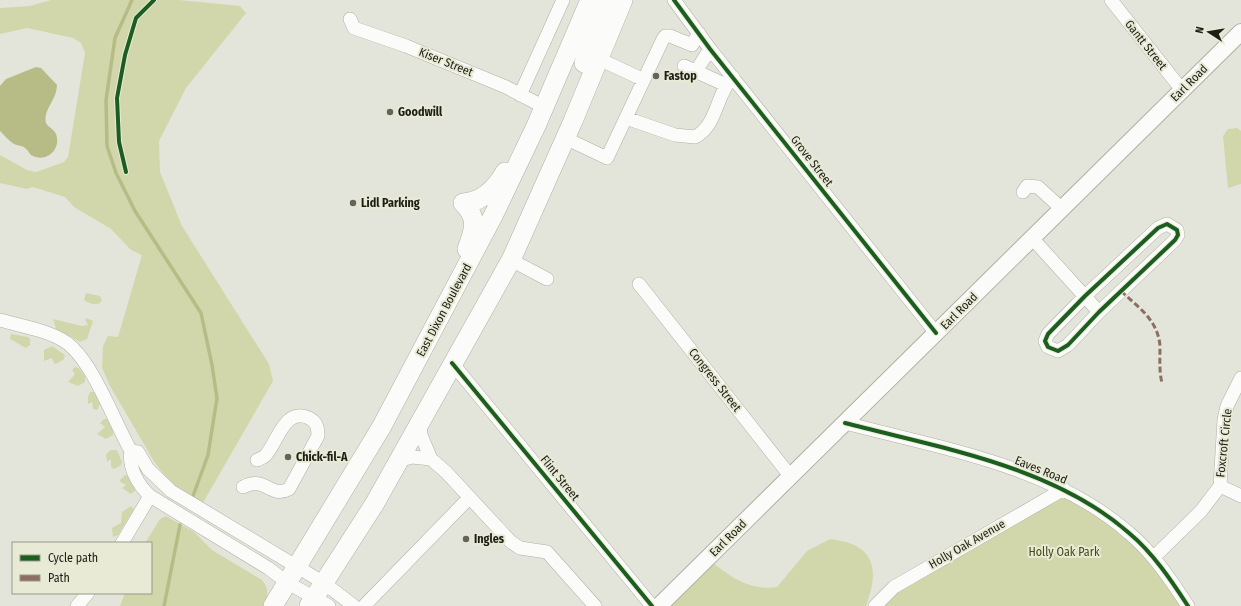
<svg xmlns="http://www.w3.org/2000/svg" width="1241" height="606" viewBox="0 0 1241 606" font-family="'Fira Sans Condensed',sans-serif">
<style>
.green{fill:#d2d7ab}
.water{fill:#b7bc87}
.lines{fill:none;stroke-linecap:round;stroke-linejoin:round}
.stream{stroke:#b7bc87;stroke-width:3.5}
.minor-casing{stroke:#afb0a7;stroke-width:14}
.major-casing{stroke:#afb0a7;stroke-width:18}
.highway-casing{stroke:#afb0a7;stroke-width:20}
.minor{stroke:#fbfbf9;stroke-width:13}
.major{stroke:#fbfbf9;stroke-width:16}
.highway{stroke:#fbfbf9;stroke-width:19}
.quiet{stroke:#8d6e63;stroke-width:3;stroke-dasharray:6 3;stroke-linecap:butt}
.cycleway-casing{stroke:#e8ead5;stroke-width:6}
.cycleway{stroke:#1b5e20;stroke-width:4}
.poi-dot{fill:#63645b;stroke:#e8ead5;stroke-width:1.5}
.labels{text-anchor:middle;stroke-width:4;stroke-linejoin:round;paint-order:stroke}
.street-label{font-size:12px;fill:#1d1e16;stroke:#e8ead5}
.poi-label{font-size:12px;font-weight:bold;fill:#1d1e16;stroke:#e8ead5;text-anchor:start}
.park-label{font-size:12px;fill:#474a14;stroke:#e8ead5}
</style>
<rect width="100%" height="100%" fill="#e4e5da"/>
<path class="green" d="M51,0H179L240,6L246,13L186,88L159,141L160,172L182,226L269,364L273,381L200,508L171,491L168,479L155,463L141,439L110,386L102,368L103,346L108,336L118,337L142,255L131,250L111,229L74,207L65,197L33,187L27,189L0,183V155L27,170L36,172L64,162L68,157L85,53L81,43L73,38L27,28L0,34V8L30,6Z
M1237,128L1241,131V184L1228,188L1223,136L1228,129Z
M86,293L100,296L102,300L101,302C96,306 89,304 84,300Z
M87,318L93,321L87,339L80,342L56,329L53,319L82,326L88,325L85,320Z
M11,334L28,337L30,339V345L26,348L10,339Z
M52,346L65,355L64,359L56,364L54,363L52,358L44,361V350Z
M75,367L79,368L85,376V382L78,386L68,382L75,374L72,370Z
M90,392H94L100,404L97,410L93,409L92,402L88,404V397Z
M104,419H107L113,430V435L106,439L97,434L105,427L100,423Z
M111,450H117L122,462L121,465L114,469L111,467V459L107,462L106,454Z
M125,475L128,476L134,486L135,491L131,494L122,488L126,485L119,481Z
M1064,489L1130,533L1188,606H875Z
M131,506L134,509L118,535L113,537L112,528L121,523L122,512Z
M166,516L194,532L212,550L262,580C269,588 268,597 265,606H120L125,593H151V543H145L160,519Z
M830,539C875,544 880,568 866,606H659L707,559C731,576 747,591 777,587L807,551Z"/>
<path class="water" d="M36,67L41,68L57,85C57,100 43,109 46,123C49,128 54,129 56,134C62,149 46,164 31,155C29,153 28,150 25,148C22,145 17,146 14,144C9,141 4,135 0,131V86L6,79Z"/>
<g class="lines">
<path class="stream" d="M132,0L115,38L106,100L107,146L116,173L135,211L201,313L212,365L217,398L208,455L193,496
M164,606L180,525"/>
<defs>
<path id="minor" d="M674,0L710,49L936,333
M1111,0L1182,90
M350,19L354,28L406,46L506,87L544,107
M599,59L644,80
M684,66L726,85
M696,71L710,49
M520,95L563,0
M626,118L675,135L695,137C718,125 716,93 733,77
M565,138L607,158L663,39L665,36H670L692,45L699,33
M1023,192L1027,186L1038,187L1062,209
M1167,224L1177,230L1178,235L1175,240L1099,312L1068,345L1058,351L1048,347L1045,341L1048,334L1085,296L1158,228Z
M1032,238L1099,312
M511,260L547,279
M639,284L791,477
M0,320C21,326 46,330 64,341C92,358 114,422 131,451C128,467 138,485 150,496L268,568L288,583L329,606
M452,363L652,606
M420,423L421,435L431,459L446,472L511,542L520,548L547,552L595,606
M845,423C940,448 1053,466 1129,533C1153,553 1171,580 1188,606
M131,451L138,452L148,469L171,491L324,583L354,606
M398,461L412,457L431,459
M1220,486L1241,496
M243,487C266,475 270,499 289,489L318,436C318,428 317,422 309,418C284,406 277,444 265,456C263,458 259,459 257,460
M122,543L150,496
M1154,557L1201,511L1220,486L1224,420L1227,406L1241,378
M77,606L88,593
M364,606L469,498
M875,606L894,587L1064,489"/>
<path id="major" d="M659,606L1241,32"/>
<path id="highway" d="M584,63L605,0
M463,203C479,219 474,230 467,249
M463,203C483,202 496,188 505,172
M273,606L382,426L494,214L536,126L590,0
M309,606L375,503L511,260L573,121L623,0"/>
</defs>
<use href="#minor" class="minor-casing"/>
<use href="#major" class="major-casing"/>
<use href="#highway" class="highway-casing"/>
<use href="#minor" class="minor"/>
<use href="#major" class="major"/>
<use href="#highway" class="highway"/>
<path class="quiet" d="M1121,291C1138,307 1158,320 1160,346C1160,359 1159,371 1162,383"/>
<defs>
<path id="cycleway" d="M674,0L710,49L936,333
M126,172L119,142L117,98L125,55L136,18L154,0
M1167,224L1177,230L1178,235L1175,240L1099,312L1068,345L1058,351L1048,347L1045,341L1048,334L1085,296L1158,228Z
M452,363L652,606
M845,423C940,448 1053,466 1129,533C1153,553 1171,580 1188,606"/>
</defs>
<use href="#cycleway" class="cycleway-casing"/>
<use href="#cycleway" class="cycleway"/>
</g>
<g class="poi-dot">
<circle cx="656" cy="76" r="4"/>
<circle cx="390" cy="112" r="4"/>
<circle cx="353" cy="203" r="4"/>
<circle cx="288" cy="457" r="4"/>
<circle cx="466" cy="539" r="4"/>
</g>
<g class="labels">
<g class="street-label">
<text transform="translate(1146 45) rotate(52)" y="4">Gantt Street</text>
<text transform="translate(446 62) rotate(22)" y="4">Kiser Street</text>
<text transform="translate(1189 83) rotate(-45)" y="4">Earl Road</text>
<text transform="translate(812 161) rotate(52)" y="4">Grove Street</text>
<text transform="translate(444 310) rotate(-62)" y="4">East Dixon Boulevard</text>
<text transform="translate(959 311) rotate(-45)" y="4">Earl Road</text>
<text transform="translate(715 380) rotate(52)" y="4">Congress Street</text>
<text transform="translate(1224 443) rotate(-84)" y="4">Foxcroft Circle</text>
<text transform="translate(1041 470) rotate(22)" y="4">Eaves Road</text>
<text transform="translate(560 478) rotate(51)" y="4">Flint Street</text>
<text transform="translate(728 538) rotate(-45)" y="4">Earl Road</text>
<text transform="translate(967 544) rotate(-30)" y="4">Holly Oak Avenue</text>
</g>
<g class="poi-label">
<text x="664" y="80">Fastop</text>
<text x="398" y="116">Goodwill</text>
<text x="361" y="207">Lidl Parking</text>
<text x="296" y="461">Chick-fil-A</text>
<text x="474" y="543">Ingles</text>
</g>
<g class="park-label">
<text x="1064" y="556">Holly Oak Park</text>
</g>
</g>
<rect x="12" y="542" width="140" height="52" fill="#e8ead5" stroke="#979889"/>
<rect x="20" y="555" width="20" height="6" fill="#1b5e20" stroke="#979889"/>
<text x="48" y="562" font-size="12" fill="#1d1e16">Cycle path</text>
<rect x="20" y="575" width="20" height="6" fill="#8d6e63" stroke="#979889"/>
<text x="48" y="582" font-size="12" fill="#1d1e16">Path</text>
<g transform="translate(1209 32) rotate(282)" stroke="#e8ead5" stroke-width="3" paint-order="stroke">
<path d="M0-3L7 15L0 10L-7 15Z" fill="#1d1e16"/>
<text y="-6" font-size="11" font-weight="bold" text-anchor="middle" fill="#1d1e16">N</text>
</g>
</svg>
